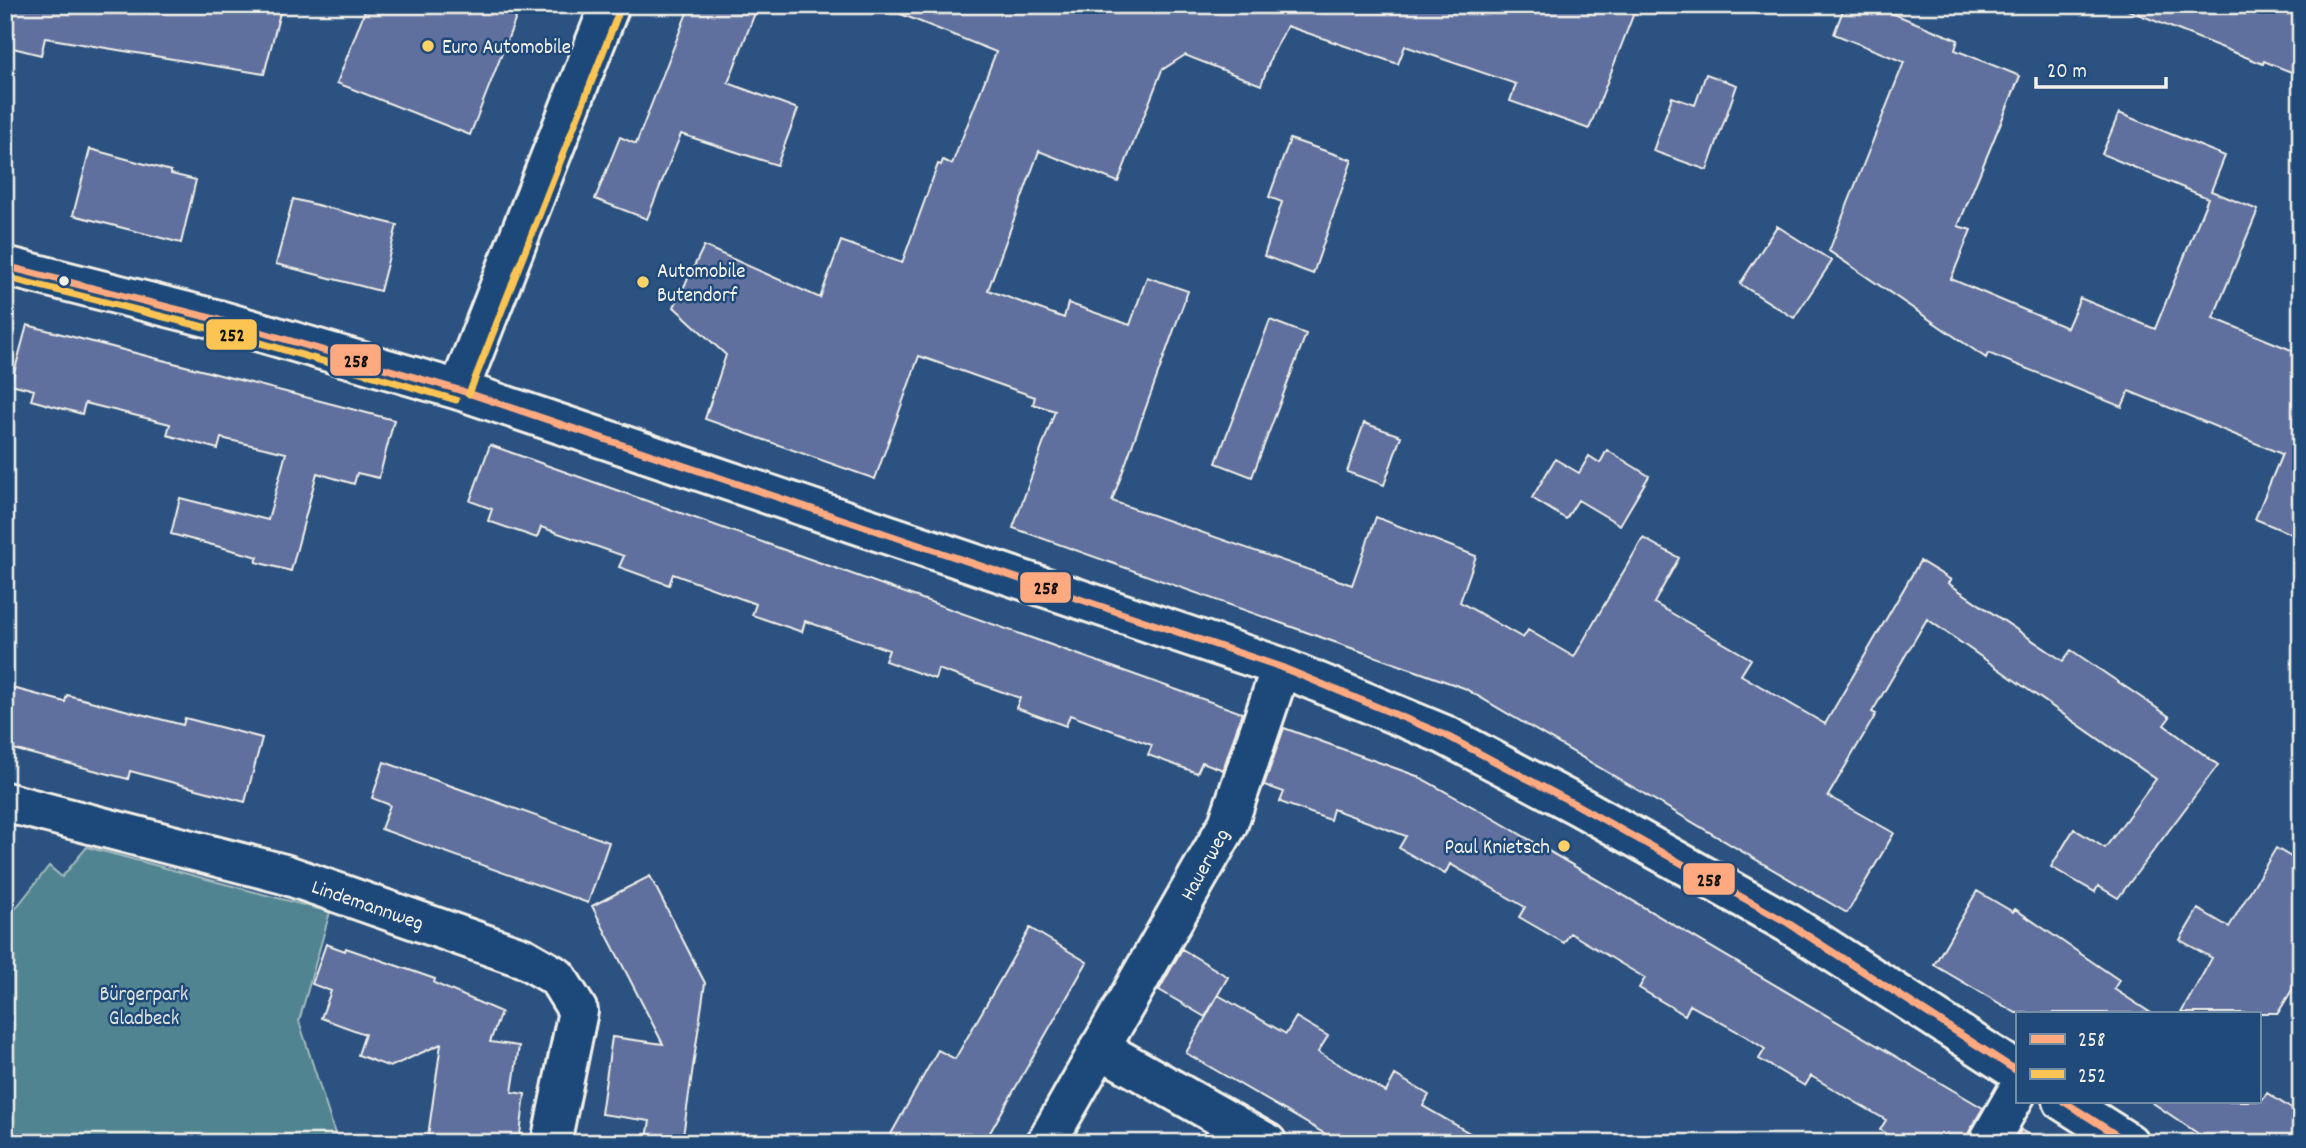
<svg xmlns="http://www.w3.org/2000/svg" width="2306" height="1148" viewBox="0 0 2306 1148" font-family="Dekko,sans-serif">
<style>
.green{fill:#518491;stroke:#a2babc;stroke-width:2}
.building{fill:#5e709f;stroke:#f4f1e8;stroke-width:2}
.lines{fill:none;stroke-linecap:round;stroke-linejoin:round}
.minor-casing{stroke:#f4f1e8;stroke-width:44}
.minor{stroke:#1f4a7a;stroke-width:38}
.bus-1-casing{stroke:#1f4a7a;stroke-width:12}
.bus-2-casing{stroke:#1f4a7a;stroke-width:12}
.bus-1{stroke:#ffa980;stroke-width:7}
.bus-2{stroke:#fcc553;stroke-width:7}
.poi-dot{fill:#ffd166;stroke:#1f4a7a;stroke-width:2.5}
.bus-dot{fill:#f4f1e8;stroke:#1f4a7a;stroke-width:2.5}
.labels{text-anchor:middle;stroke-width:5;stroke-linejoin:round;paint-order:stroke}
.poi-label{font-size:21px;fill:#f4f1e8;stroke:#1f4a7a;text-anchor:start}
.street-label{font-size:21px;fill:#f4f1e8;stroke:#1f4a7a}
.park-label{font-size:21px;fill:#dce1db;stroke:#1f4a7a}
.line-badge{stroke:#1f4a7a;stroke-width:2.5}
.pale-badge-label{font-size:19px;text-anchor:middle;font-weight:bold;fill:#111}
</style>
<rect width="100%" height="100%" fill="#2c5281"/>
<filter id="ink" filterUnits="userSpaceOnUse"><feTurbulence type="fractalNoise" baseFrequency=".0143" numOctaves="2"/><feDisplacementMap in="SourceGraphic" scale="14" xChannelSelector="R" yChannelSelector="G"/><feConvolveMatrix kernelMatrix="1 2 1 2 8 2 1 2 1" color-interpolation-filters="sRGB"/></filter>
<g filter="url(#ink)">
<path class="green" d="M87,847L330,912L299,1021L338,1143H5V917L16,908L49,866L62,877Z"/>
<path class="building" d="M5,5H282L264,74L45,38L41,55L5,46Z
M367,5H521L470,135L337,83Z
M690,5H758L728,83L798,109L777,165L681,134L647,219L595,199L620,137L636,144Z
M884,5H1637L1589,129L1510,101L1516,84L1405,46L1398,64L1287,26L1272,55L1261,85L1185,55L1162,70L1118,182L1039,151L988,290L1064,318L1068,303L1130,325L1147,277L1188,291L1112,501L1352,585L1376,517L1476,556L1460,602L1523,638L1528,630L1574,657L1643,538L1679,558L1654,603L1751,659L1741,675L1825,724L1920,561L1951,580L1948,583L2063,661L2071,650L2170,717L2164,725L2218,765L2118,898L2098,886L2095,892L2051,867L2074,829L2105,848L2156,779L1927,619L1872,712L1876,714L1828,796L1894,833L1847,913L1464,688L1013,528L1055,411L1033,404L1035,397L919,356L875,479L705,419L726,355L674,307L704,246L820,298L841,241L902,263L938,164L941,165L943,160L952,164L996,52L883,7Z
M1845,5H1872L1958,40L1955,50L2020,76L1958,226L1971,230L1951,279L2067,328L2080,298L2155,329L2208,198L2102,154L2119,113L2225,156L2211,191L2258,210L2213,318L2301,354V538L2255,519L2282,454L2129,391L2122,407L1988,353L1986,358L1829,251L1904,62L1834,34Z
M2121,5H2301V76L2264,61L2263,64L2120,7Z
M1706,74L1737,85L1707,170L1653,151L1672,97L1695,105Z
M1290,139L1352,160L1313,274L1264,256L1282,202L1269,197Z
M90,149L171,171V174L196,180L181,243L73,215Z
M293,199L397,225L380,291L276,264Z
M1777,226L1832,261L1794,318L1740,284Z
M1270,320L1306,334L1252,477L1216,463Z
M27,325L394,420L379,478L357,473L354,484L317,473L291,571L256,562L258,557L171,534L180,498L268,520L286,453L221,438L218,449L167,435L170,424L85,403L82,414L31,400L34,390L11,384Z
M1364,423L1401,436L1384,485L1347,472Z
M490,445L1242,713L1223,770L1202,762L1197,773L1148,755L1152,745L1070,715L1066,726L1016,708L1020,698L972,681L938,669L935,679L885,661L889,650L805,621L802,632L752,615L756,604L673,574L669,585L619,567L624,556L541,527L537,538L488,521L492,509L470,501Z
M1607,450L1649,476L1620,525L1578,500L1566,519L1532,498L1555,459L1579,473L1589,456L1600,463Z
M5,686L65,702L67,695L183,725L185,718L262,738L245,802L130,771L128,779L5,747Z
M1284,728L1417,776L1491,817L1983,1108L1969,1132L1966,1143H1901L1880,1130L1886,1120L1811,1076L1805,1086L1759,1059L1765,1049L1747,1037L1690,1005L1685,1015L1639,988L1645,978L1570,933L1564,943L1519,917L1525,907L1450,864L1445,874L1399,848L1406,836L1333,809L1330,820L1280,802L1284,792L1264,785Z
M384,762L609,842L588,903L381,829L390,805L372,798Z
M2276,848L2301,863V975L2278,1013H2181L2212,958L2180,940L2198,909L2229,927Z
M650,876L705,983L682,1143H646L650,1121L601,1114L612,1037L663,1044L592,906Z
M1977,891L2013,912L2015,909L2119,980L2114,989L2151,1013H2016L1934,965Z
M1030,928L1087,962L984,1143H886L938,1050L955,1059Z
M326,944L345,951L346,948L435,979L434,983L501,1012L490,1042L519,1046L512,1092L525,1094L519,1143H427L441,1044L390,1067L358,1055L365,1034L321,1018L331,991L312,984Z
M1182,949L1228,977L1205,1017L1159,990Z
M1218,995L1286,1034L1296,1017L1328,1036L1318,1052L1386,1092L1395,1075L1429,1095L1423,1106L1487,1143H1341L1186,1053Z
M2267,1093L2301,1115V1143H2212L2150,1101H2261Z
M2021,1130L2043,1143H2013Z"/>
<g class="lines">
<defs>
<path id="minor" d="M5,266L219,320L459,390L1281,667L1445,735L1577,805L1788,923L2017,1071
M459,390L610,5
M5,802L284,874L524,958L557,977L578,1011L551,1143
M1099,1048L1267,1143
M2063,1101L2129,1143
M1046,1143L1228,824L1281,667
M1988,1143L2017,1092"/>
</defs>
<use href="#minor" class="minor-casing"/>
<use href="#minor" class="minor"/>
<defs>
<path id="bus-1" d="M5,266L219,320L459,390L1281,667L1445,735L1577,805L1788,923L2017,1071
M2063,1101L2129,1143"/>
<path id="bus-2" d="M5,277L216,330L456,400
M469,394L620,9"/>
</defs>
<use href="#bus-1" class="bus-1-casing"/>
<use href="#bus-2" class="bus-2-casing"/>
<use href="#bus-1" class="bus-1"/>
<use href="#bus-2" class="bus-2"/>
</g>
</g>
<g class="poi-dot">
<circle cx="428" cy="46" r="7"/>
<circle cx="643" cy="282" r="7"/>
<circle cx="1564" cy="846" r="7"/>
</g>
<circle class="bus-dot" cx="64" cy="281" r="6"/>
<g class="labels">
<g class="poi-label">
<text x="442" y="53">Euro Automobile</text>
<text x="657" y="277">Automobile<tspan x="657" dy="24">Butendorf</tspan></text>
<text x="1550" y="853" text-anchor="end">Paul Knietsch</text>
</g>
<g class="street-label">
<text transform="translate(1204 864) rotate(-61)" y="7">Hauerweg</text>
<text transform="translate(368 904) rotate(19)" y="7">Lindemannweg</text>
</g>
<g class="park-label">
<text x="144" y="1000">Bürgerpark<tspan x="144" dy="24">Gladbeck</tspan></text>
</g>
</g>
<g class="line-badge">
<rect x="205" y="318" width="53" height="33" rx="7" fill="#fcc553"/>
<rect x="329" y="343" width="53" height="34" rx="7" fill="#ffa980"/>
<rect x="1019" y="571" width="53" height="33" rx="7" fill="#ffa980"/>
<rect x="1682" y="862" width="54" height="34" rx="7" fill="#ffa980"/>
</g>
<g class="pale-badge-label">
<text x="232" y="341">252</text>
<text x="356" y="367">258</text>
<text x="1046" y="594">258</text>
<text x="1709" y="886">258</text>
</g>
<rect width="2306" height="1148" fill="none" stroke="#1f4a7a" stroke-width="28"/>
<rect x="14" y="14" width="2278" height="1120" fill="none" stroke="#f4f1e8" stroke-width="2.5" filter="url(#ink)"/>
<rect x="2016" y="1012" width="245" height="91" fill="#1f4a7a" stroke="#748da6" stroke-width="2"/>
<rect x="2030" y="1034" width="35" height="10" fill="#ffa980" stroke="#748da6" stroke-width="2"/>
<text x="2078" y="1046" font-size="21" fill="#f4f1e8">258</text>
<rect x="2030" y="1069" width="35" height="10" fill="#fcc553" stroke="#748da6" stroke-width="2"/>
<text x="2078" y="1082" font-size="21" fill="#f4f1e8">252</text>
<path d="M2036 77v10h130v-10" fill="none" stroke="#f4f1e8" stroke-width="3.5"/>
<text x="2047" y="77" font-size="21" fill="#f4f1e8" stroke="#1f4a7a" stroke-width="5" paint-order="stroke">20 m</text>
</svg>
